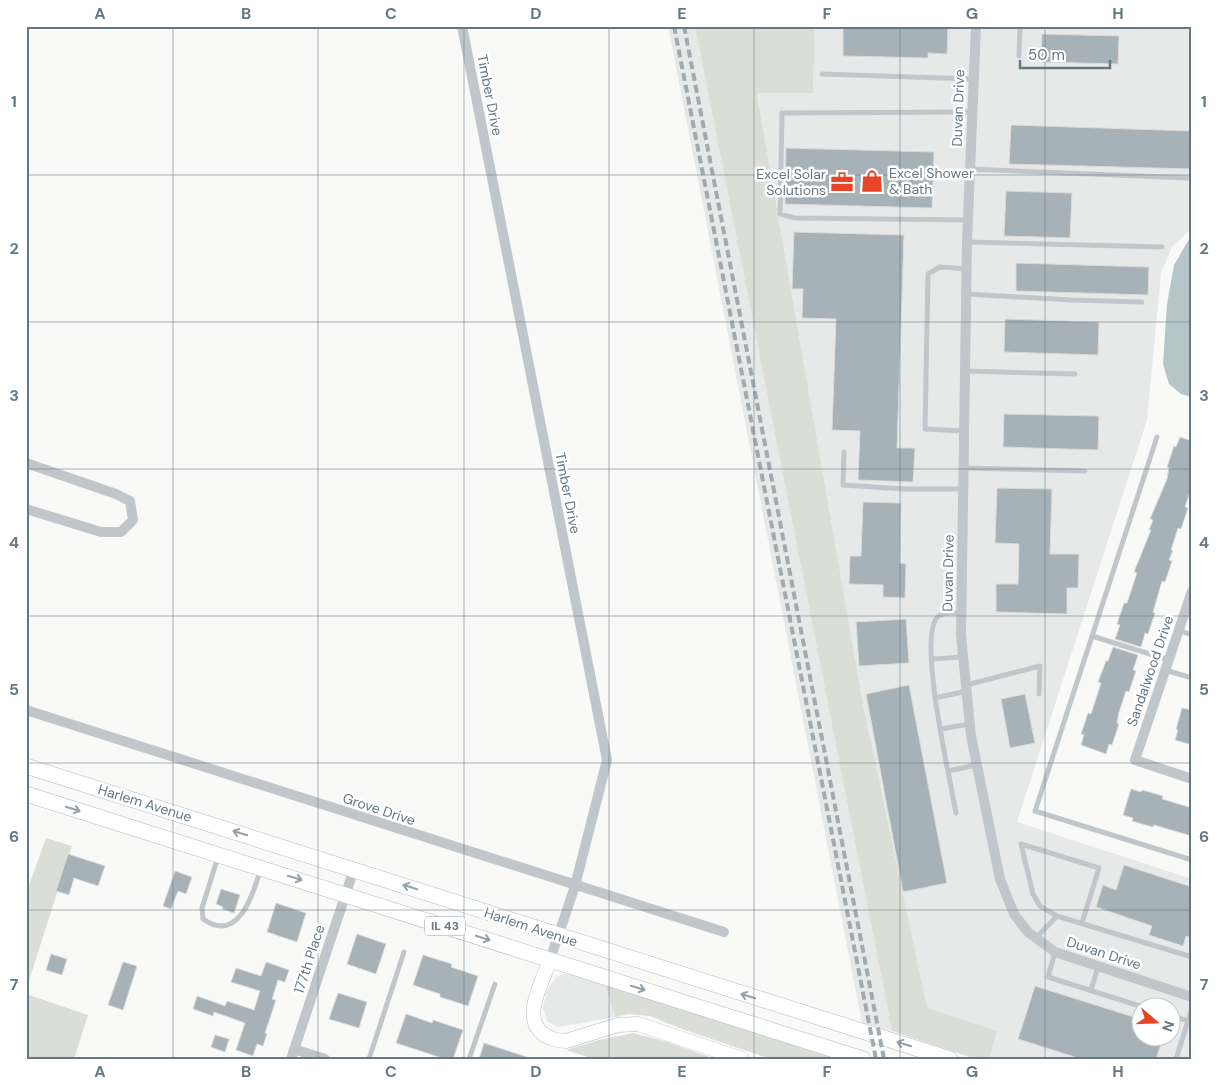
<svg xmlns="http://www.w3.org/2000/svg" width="1218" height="1085" viewBox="0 0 1218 1085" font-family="'DM Sans',sans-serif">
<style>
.built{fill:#e7e9e8;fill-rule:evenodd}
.green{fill:#daded6}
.water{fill:#b6c6c8}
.building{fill:#a6b2b7;stroke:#dbdbd9}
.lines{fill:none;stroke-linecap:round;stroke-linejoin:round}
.secondary-casing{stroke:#b2babe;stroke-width:15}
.primary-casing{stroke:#b3babe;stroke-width:16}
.lane{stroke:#c0c6c9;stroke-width:5}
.street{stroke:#c0c6c9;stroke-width:10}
.secondary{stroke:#fff;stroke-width:14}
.primary{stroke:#fff;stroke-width:15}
.rail{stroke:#a1aaaf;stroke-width:4;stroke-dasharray:8 4;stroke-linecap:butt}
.oneway{stroke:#92a0a8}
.grid{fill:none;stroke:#637883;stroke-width:1;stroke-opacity:0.55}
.labels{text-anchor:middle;stroke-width:5;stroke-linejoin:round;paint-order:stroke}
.shield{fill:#fff;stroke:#92a0a8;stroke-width:1}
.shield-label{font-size:12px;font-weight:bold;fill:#637883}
.street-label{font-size:14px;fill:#637883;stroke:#fff}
.poi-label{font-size:14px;fill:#637883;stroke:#fff;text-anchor:start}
.neatline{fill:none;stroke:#637883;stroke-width:2}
.grid-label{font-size:16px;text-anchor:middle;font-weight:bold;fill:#637883}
</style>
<rect width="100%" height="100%" fill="#f9f9f7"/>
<path class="built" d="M668,26H695L892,1031L862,1023Z
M815,26H1192V228L1172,247L1161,273L1147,420L1017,822L1192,879V1059H989L996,1031L927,1009L863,704L757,92L813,93ZM1140,1008H1170V1038H1140Z
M563,974H569L605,984L615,1017L558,1027L547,1021L543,1008L547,990L556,977Z"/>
<path class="green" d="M695,26H815L813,93H757L863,704L927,1008L997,1031L989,1059H976L892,1031Z
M46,838L72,846L26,990V894Z
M605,984L841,1059H771L682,1029L650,1016L629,1014L615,1017Z
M26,994L88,1015L74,1059H26Z
M633,1033L667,1042L715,1059H594L566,1050L599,1040Z"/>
<path class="water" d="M1192,239V397L1181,394L1169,384L1163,364L1167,304L1174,265L1188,241Z"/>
<path class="building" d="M843,26H948L947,54L928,53V58L843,56Z
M1042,34L1119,36L1118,64L1041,62Z
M1011,125L1192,131V169L1009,164Z
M786,148L934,152L932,208L785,204Z
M1006,191L1072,193L1070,238L1004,236Z
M794,232L904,235L897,448H915L913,482L858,480L860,431L832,430L836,319L802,318L803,289H792Z
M1016,263L1149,267L1148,295L1016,291Z
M1005,319L1099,322L1098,355L1004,352Z
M1004,414L1099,416L1098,450L1003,447Z
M1180,437L1192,441V486L1185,507L1188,508L1181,529L1178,528L1171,550H1173L1169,560L1172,561L1165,582L1162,581L1153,612L1155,613L1148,634L1145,633L1141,647L1115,639L1120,625L1117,624L1124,603H1127L1137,573L1134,572L1151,530H1149L1153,520L1150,519L1167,479L1169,468L1167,467L1174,446L1176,447Z
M997,488L1052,489L1050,554H1079L1078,588H1067V614L996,612V584H1018L1019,544L995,543Z
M863,502L901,503L900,563L906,564L905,598L883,597V585L849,584L850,556H861Z
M906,619L909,663L859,666L856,622Z
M1113,647L1138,655L1133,670L1136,671L1129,692L1126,691L1119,712L1117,723L1119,724L1112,745L1109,744L1106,754L1081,745L1084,735L1081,734L1088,713L1091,714L1101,683L1098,682L1106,661H1108Z
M909,685L947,883L903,892L866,694Z
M1025,694L1035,743L1010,748L1001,699Z
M1182,708L1192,710V745L1175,740L1178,730L1176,729Z
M1131,789L1141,792L1142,790L1163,796L1162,799L1192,808V836L1154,825L1153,827L1132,821L1133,818L1123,815Z
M68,854L105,866L98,886L74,878L69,895L56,891Z
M1124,865L1192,887V938L1186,936L1183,946L1149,935L1152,926L1096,907L1103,885L1116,890Z
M175,871L192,877L186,894L178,891L171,909L163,906Z
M221,889L240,895L234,913L222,909L223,907L216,904Z
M276,903L306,913L297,942L267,932Z
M357,934L386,944L376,974L347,964Z
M51,954L67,959L62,975L46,970Z
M423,955L452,964L451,967L478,976L468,1006L440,997V994L413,985Z
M123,962L137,966L123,1010L108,1005Z
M266,962L289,970L285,982L278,980L272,999L276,1000L265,1033L267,1034L263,1046L257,1044L253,1056L236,1050L245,1023L214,1012L213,1016L193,1009L197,996L225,1006L227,1001L254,1010L260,991L231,982L236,968L261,976Z
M1035,986L1140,1019V1038H1163L1156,1059H1081L1018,1039Z
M338,993L367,1002L359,1028L329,1019Z
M406,1014L432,1023L433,1020L463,1030L453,1059H445L396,1043Z
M215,1035L229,1039L225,1052L211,1047Z
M484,1043L527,1057V1059H479Z"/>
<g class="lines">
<defs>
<path id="secondary" d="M550,960C543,981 521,1017 543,1034C550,1039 557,1041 566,1041L618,1025L638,1024L742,1059"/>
<path id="primary" d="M26,766L950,1059
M26,794L863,1059"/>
</defs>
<use href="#secondary" class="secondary-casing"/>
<use href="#primary" class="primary-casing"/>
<path class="lane" d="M1019,56L1020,26
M822,74L973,79
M970,169L1189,178
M968,220L795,218L780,214L782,113L972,112
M967,242L1162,247
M966,294L1071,300L1142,302
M966,371L1075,374
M964,431L925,429L928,274L940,267L966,269
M1157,437L1035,811L1192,860
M844,452L843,485L904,489H963
M964,468L1085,471
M1178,630L1192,635
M1092,636L1169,660
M932,659L963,657
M1165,670L1192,678
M966,685L1040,666L1039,694
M935,698L967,691
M941,729L969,724
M948,771L976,765
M956,813C950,778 919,645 936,619C942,611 953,613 961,613
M218,857L202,908L203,919C238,944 253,895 260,871
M1057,916L1040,906L1033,894L1021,844L1099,868L1082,923
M1036,938L1057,916L1192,957
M1055,952L1048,977L1146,1008
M1091,990L1098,967
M1170,1015L1188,1021
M369,1059L404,952
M469,1059L495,984
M1176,1059L1192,1008"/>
<path class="street" d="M462,26L607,760L575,886L550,960
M976,26L967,242L961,635L971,736L1000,879L1014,914L1028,932L1055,952L1192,997
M26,463L116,494L130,501L133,520L121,532H101L26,509
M1192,591L1135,760L1192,779
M26,710L724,932
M294,1049L325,1059
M291,1059L354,869"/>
<use href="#secondary" class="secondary"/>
<use href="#primary" class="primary"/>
<path class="rail" d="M674,26L876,1059
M684,26L884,1059"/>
</g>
<defs><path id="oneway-shaft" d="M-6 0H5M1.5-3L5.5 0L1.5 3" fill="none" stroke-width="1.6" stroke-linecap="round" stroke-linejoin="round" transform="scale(1.25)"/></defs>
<g class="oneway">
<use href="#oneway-shaft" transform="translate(73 809) rotate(17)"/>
<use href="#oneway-shaft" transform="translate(240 833) rotate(-163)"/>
<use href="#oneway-shaft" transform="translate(295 878) rotate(17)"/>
<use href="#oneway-shaft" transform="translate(410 887) rotate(-162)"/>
<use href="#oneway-shaft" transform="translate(483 938) rotate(18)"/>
<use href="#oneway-shaft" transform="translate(638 988) rotate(17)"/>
<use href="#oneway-shaft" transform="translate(748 996) rotate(-163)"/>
<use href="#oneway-shaft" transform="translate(904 1044) rotate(-163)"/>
</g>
<path class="grid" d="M173,26V1059M318,26V1059M464,26V1059M609,26V1059M754,26V1059M900,26V1059M1045,26V1059M26,175H1192M26,322H1192M26,469H1192M26,616H1192M26,763H1192M26,910H1192"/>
<defs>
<symbol id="shop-bare" viewBox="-9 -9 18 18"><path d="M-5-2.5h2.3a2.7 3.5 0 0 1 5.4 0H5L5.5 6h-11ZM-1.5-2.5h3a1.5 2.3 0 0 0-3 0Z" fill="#e84528" stroke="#fff" stroke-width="2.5" paint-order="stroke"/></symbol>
<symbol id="office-bare" viewBox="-9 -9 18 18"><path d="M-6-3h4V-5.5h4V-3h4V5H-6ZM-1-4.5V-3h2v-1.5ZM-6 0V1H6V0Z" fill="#e84528" stroke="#fff" stroke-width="2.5" paint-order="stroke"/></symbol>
</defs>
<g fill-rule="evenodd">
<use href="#shop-bare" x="856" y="165" width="32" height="32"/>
<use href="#office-bare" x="826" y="166" width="32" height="32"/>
</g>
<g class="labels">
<rect class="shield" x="425" y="916.5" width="40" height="19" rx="4"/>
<g class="shield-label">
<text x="445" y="930">IL 43</text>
</g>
<g class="street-label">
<text transform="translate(490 95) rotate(79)" y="5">Timber Drive</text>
<text transform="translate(958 108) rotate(-88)" y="5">Duvan Drive</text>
<text transform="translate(568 493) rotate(79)" y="5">Timber Drive</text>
<text transform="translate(948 573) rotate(-89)" y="5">Duvan Drive</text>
<text transform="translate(1150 671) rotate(-71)" y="5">Sandalwood Drive</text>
<text transform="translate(145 803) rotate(17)" y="5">Harlem Avenue</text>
<text transform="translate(379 809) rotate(18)" y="5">Grove Drive</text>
<text transform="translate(531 927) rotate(18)" y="5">Harlem Avenue</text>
<text transform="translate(1104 953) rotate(18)" y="5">Duvan Drive</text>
<text transform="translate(309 959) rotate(-72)" y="5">177th Place</text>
</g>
<g class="poi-label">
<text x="889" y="178">Excel Shower<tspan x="889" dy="16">&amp; Bath</tspan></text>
<text x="826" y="179" text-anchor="end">Excel Solar<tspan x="826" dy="16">Solutions</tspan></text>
</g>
</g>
<rect width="1218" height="1085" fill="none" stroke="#ffffff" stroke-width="55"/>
<g transform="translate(1156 1022) rotate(109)"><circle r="24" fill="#ffffff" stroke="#c1c9cd"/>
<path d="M0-4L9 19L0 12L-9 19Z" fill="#e84528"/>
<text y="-8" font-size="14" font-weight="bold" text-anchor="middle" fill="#637883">N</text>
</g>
<path d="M1020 60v8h90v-8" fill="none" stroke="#637883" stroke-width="2.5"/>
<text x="1028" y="60" font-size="15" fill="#637883" stroke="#ffffff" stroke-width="4" paint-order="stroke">50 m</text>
<rect x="28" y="28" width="1162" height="1030" class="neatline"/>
<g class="grid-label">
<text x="100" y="19">A</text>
<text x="246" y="19">B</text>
<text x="391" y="19">C</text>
<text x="536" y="19">D</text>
<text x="682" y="19">E</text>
<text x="827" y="19">F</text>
<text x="972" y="19">G</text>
<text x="1118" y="19">H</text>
<text x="14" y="107">1</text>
<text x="1204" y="107">1</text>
<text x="14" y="254">2</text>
<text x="1204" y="254">2</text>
<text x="14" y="401">3</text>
<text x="1204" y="401">3</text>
<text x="14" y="548">4</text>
<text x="1204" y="548">4</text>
<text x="14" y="695">5</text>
<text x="1204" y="695">5</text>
<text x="14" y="842">6</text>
<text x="1204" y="842">6</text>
<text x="14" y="990">7</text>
<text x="1204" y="990">7</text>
<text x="100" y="1077">A</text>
<text x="246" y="1077">B</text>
<text x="391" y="1077">C</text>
<text x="536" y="1077">D</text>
<text x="682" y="1077">E</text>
<text x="827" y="1077">F</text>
<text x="972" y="1077">G</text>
<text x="1118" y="1077">H</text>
</g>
</svg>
